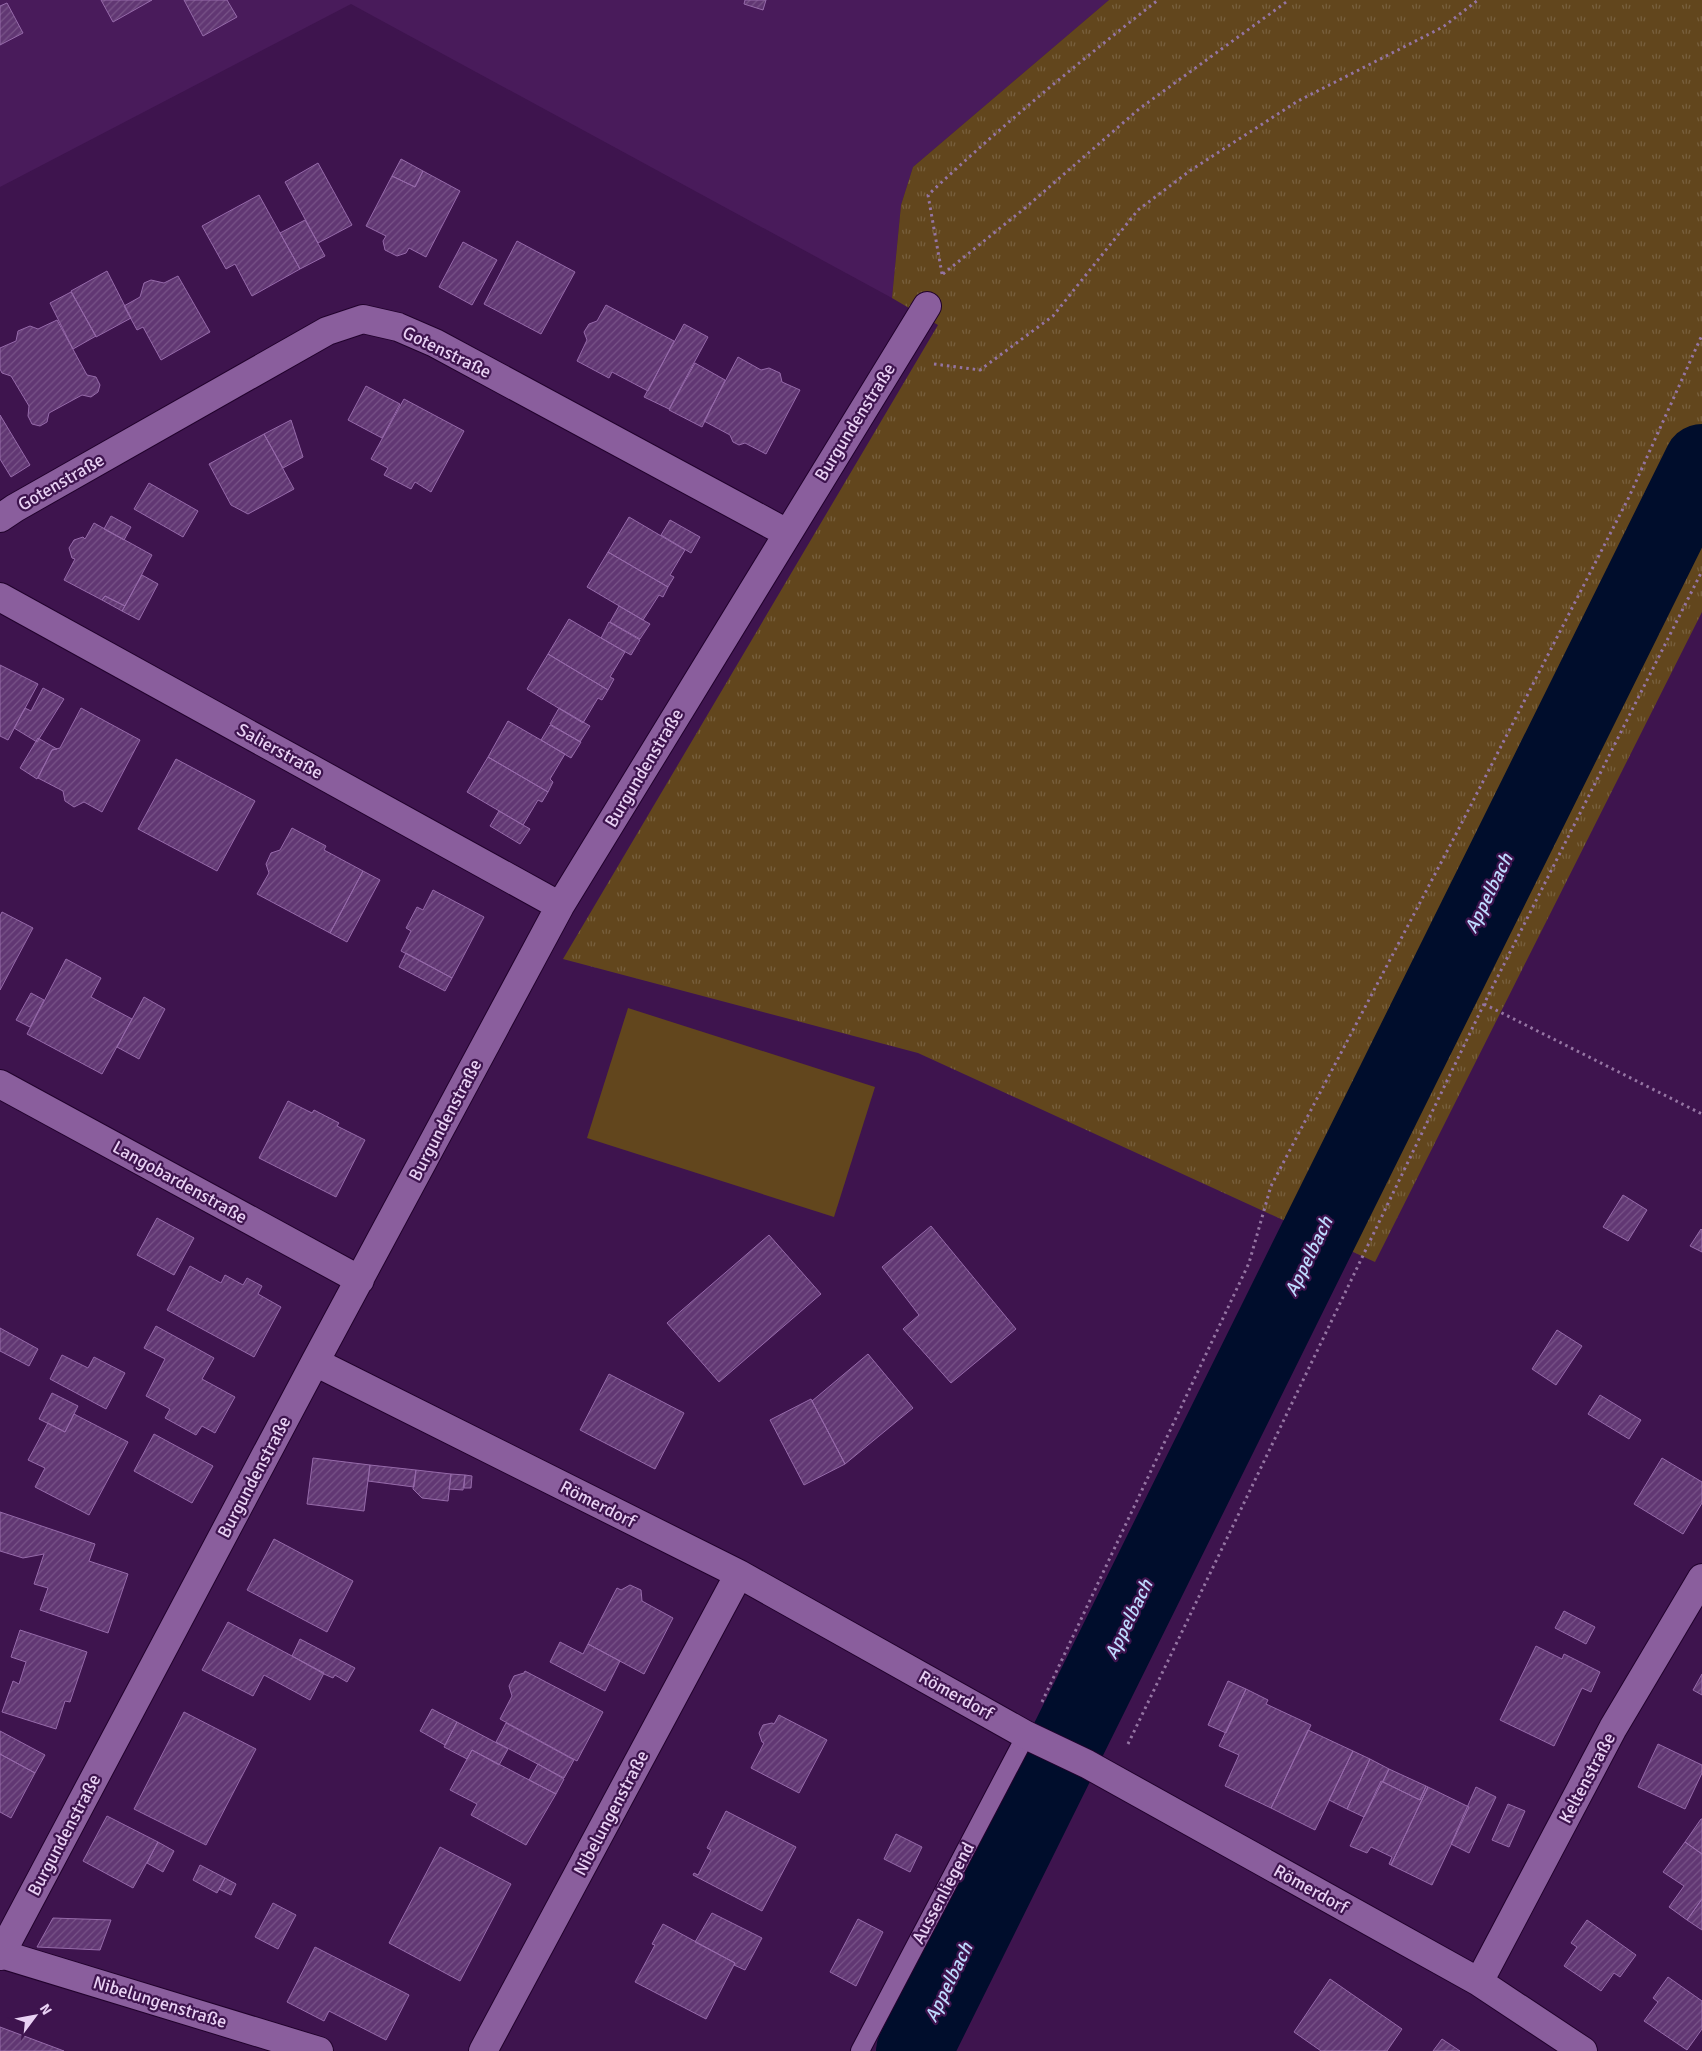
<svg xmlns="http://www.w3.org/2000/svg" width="1702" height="2051" viewBox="0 0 1702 2051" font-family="Signika,sans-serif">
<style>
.built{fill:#491b5b}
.grass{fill:url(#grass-tufts)}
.garden{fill:#62461d}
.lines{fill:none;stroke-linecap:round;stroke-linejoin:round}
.river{stroke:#000d2c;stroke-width:76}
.building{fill:url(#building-hatch);stroke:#966aaa}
.lane-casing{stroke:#21022c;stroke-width:20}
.street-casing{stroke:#21022c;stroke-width:30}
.path{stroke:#9575a3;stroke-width:3;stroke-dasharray:2.5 4;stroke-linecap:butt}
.lane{stroke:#8a5e9d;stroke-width:18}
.street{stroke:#8a5e9d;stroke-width:28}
.labels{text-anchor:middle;stroke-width:4.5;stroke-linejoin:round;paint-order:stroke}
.street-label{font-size:18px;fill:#e9d1f4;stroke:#3e144e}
.water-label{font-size:19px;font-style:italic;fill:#bedafe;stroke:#3e144e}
</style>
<defs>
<pattern id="grass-tufts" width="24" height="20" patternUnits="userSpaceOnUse" patternTransform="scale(1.25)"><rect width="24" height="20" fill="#62461d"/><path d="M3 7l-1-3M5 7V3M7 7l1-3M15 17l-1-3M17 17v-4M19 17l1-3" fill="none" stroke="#78603e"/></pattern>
<pattern id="building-hatch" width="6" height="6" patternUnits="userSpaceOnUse" patternTransform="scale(1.25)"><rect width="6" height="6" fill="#613773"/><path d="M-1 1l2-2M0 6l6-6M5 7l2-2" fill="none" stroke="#785388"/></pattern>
</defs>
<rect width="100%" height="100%" fill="#3e144e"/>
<path class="built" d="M0,0H1109L913,167L901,205L892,298L351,4L0,187Z"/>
<path class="grass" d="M1109,0H1702V612L1375,1262L918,1053L563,959L938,325L892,298L901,205L913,167Z"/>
<path class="garden" d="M628,1008L875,1087L834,1217L587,1138Z"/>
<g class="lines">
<path class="river" d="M914,2051L1702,462"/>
</g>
<path class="building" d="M101,0H152L113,22Z
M184,0H227L237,17L203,36Z
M745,0H766L763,10L744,4Z
M7,3L23,33L0,45V6Z
M401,159L423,171L415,187L392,176Z
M318,163L352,225L318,243L285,182Z
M423,171L460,191L426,257L409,248L406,253L397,256L385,250L383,241L386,236L366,226L392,176L415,187Z
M259,195L300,269L252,296L235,264L226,269L202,226Z
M305,220L325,256L300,269L280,233Z
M517,241L575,272L541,334L484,304Z
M463,242L497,260L472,305L439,287Z
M107,271L131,318L96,337L71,291Z
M178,276L210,332L161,360L143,327L137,330L124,306L140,297L144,283L151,280L164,283Z
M71,292L96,336L73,349L50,303Z
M606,305L674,341L648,391L612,372L609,378L577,361L587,340L584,332L589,324L597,321Z
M57,320L87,375L96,377L100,385L98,392L91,397L82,395L49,413L47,422L40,426L32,424L28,416L29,406L11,376L2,373L0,369V348L16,341L18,331L30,326L38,329Z
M684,324L708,337L669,409L644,397Z
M738,357L761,370L769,368L780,373L782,382L800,390L766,454L745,443L739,445L733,442L730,435L704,421Z
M695,363L725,380L702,427L669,410Z
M366,386L400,404L382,438L348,420Z
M404,399L464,431L431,492L415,482L411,489L384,475L388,468L371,459Z
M0,415L30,465L11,477L0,459Z
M291,420L303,457L283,468L264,434Z
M264,434L294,489L248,514L231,505L209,464Z
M149,483L198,511L183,537L134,509Z
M111,516L131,527L124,540L104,529Z
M629,517L685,550L670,575L674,577L668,587L608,552Z
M670,520L700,537L691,553L661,535Z
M94,523L152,555L125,606L105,596L102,600L64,580L75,559L72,558L69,548L74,540L83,537L85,539Z
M608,552L668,587L663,597L659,595L643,620L587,587Z
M142,575L158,584L139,620L122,611Z
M105,596L125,606L122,611L102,600Z
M619,606L650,624L640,639L610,622Z
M569,619L625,652L610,677L614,679L608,690L548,654Z
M609,622L640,640L631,655L601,638Z
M548,654L608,690L602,700L598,698L583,723L527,689Z
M0,665L38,684L8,740L0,736Z
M43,688L64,699L37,742L14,728L25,708L31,711Z
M81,708L140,740L102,812L84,802L74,807L65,801L63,791L38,778L52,750L60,748Z
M559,708L590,726L580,742L550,724Z
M508,721L565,754L550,779L553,782L548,792L488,757Z
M550,725L581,742L571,758L541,740Z
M38,738L57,749L52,750L37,779L20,768Z
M488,757L548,792L542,802L538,800L523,825L467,792Z
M176,759L255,801L217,871L138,829Z
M499,811L530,829L520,844L490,826Z
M292,828L326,846L324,850L363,871L330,933L257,894L269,873L266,864L271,853L280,850Z
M363,871L380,880L347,942L330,933Z
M433,890L484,917L452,978L401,951L411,931L406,928L417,907L423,910Z
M2,912L33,928L0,990V916Z
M406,953L452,978L445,991L399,967Z
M66,959L101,978L91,997L132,1019L102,1074L27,1034Z
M31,993L44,1000L30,1027L16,1020Z
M144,997L165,1009L139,1059L117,1047Z
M288,1101L312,1113L314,1110L339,1123L337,1126L365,1140L336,1197L259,1158Z
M1623,1195L1647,1210L1628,1241L1603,1227Z
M157,1218L194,1238L174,1275L137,1255Z
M931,1226L1016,1329L951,1383L903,1329L919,1315L882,1267Z
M1701,1229L1702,1230V1252L1690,1246Z
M769,1235L821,1294L719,1382L667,1323Z
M190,1266L221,1283L225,1275L243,1285L247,1278L262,1286L258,1294L281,1307L254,1357L167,1310Z
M156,1326L214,1358L202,1379L235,1397L215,1433L202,1426L196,1435L165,1418L170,1409L146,1396L165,1359L144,1348Z
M0,1328L38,1349L29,1366L0,1351Z
M1557,1330L1582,1346L1556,1385L1532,1369Z
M868,1354L913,1408L845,1464L812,1401Z
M62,1355L88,1368L94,1357L125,1373L106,1409L50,1379Z
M609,1374L684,1413L655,1469L580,1430Z
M52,1393L78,1406L65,1432L39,1419Z
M1600,1395L1641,1420L1629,1439L1588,1414Z
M811,1399L845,1464L804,1485L770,1420Z
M74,1414L128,1442L89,1515L35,1487L45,1468L28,1460L48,1423L65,1432Z
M154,1434L213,1466L192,1503L134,1471Z
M313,1458L370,1465L364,1511L307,1504Z
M1662,1458L1702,1482V1503L1683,1534L1634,1504Z
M370,1465L416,1470L414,1487L368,1481Z
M416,1470L451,1474L448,1501L422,1498L413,1489Z
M451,1474L465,1475L463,1490L449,1489Z
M465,1475L472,1476L471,1488H464Z
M0,1512L95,1544L89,1561L128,1574L108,1633L40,1610L48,1588L34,1584L44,1554L23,1558L0,1551Z
M274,1539L353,1581L327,1632L247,1590Z
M630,1585L641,1590L642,1601L673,1618L644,1674L588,1644L617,1588L621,1590Z
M1564,1611L1595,1627L1586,1644L1555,1628Z
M228,1622L324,1673L310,1700L264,1675L253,1696L202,1670Z
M20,1630L87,1652L70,1702L65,1701L56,1729L2,1712L13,1681L19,1684L26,1662L11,1657Z
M300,1639L355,1668L347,1682L335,1675L333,1678L324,1674L292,1656Z
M560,1642L583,1654L588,1644L620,1661L605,1691L550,1662Z
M1536,1646L1562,1659L1564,1654L1600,1672L1591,1692L1582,1688L1554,1746L1500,1720Z
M525,1671L603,1712L577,1761L500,1719L512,1696L509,1686L514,1676L524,1673Z
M1702,1674V1695L1693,1690Z
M1228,1681L1246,1689L1226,1733L1208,1725Z
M1246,1689L1268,1700L1266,1704L1311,1725L1271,1808L1225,1786L1239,1755L1219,1746Z
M432,1709L457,1722L445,1745L420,1731Z
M184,1712L256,1749L206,1845L134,1809Z
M779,1715L827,1740L799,1793L751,1768L764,1743L762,1742L759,1733L763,1725L772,1723L774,1724Z
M457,1722L508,1749L499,1765L472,1750L467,1759L444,1747Z
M506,1723L574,1760L564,1778L496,1742Z
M1308,1730L1353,1751L1315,1830L1271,1808Z
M0,1731L45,1755L35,1773L0,1754Z
M1658,1744L1702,1765V1773L1685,1809L1638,1787Z
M472,1750L556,1794L526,1845L471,1815L477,1804L450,1790Z
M1353,1751L1370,1759L1347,1809L1329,1800Z
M0,1754L35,1773L11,1818L0,1812Z
M1370,1759L1389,1769L1364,1817L1347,1809Z
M538,1764L564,1779L556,1794L529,1780Z
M1389,1769L1426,1786L1420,1800L1383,1782Z
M1381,1781L1420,1800L1426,1786L1428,1787L1391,1865L1389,1864L1392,1857L1371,1847L1367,1853L1350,1846Z
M1428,1787L1469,1807L1432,1885L1391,1865Z
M1476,1787L1496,1797L1469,1853L1451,1844Z
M1508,1804L1525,1811L1509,1847L1492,1840Z
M726,1811L796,1847L762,1911L693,1875L694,1873L698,1875L711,1850L707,1848Z
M107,1816L158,1842L133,1888L83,1861Z
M1701,1819H1702V1854L1685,1842Z
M896,1834L922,1847L910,1872L884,1859Z
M158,1842L174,1851L163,1872L147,1863Z
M1685,1842L1702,1854V1899L1687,1920L1669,1907L1684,1886L1663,1872Z
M440,1847L511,1884L460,1981L389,1943Z
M200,1865L225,1878L217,1893L193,1880Z
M225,1878L236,1884L231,1895L219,1889Z
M1702,1899V1930L1687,1920Z
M273,1903L296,1915L278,1949L255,1937Z
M712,1913L762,1938L745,1970L734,1965L735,1963L695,1942Z
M53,1918L111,1920L100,1950L37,1947Z
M858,1919L883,1932L856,1986L830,1972Z
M1587,1920L1636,1955L1620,1977L1614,1973L1601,1991L1564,1966L1577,1947L1571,1943Z
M663,1924L735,1963L706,2019L635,1982L655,1945L652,1944Z
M315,1947L409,1995L386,2040L329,2011L324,2021L287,2002Z
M1668,1977L1702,2001V2029L1687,2050L1644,2021L1658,2002L1653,1998Z
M1330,1979L1402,2029L1387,2051H1321L1294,2032Z
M0,2027L64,2051H0Z
M1442,2039L1460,2051H1433Z"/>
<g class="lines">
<defs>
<path id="lane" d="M860,2051L1026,1735"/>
<path id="street" d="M0,518L15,508L327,331L363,319L398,327L435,343L787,533
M0,597L560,906
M0,1084L360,1280
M315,1362L739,1574L1026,1735L1087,1764L1479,1982L1583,2051
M1,1954L319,2051
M0,1956L315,1362L560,906L927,306
M1479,1982L1613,1728L1702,1578
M483,2051L739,1574"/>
</defs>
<use href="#lane" class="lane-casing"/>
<use href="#street" class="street-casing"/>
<path class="path" d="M942,274L928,195C1001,126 1079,62 1158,0
M943,274L1025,208L1139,109L1289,0
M934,364L980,370L1053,316L1138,210L1191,170L1298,101L1443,27L1478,0
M1484,1004L1702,1114
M1042,1702L1249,1263L1271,1186L1454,838L1629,497L1702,335
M1128,1744L1484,1004L1702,571"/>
<use href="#lane" class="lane"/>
<use href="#street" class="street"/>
</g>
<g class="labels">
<g class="street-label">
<text transform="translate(447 352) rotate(26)" y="6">Gotenstraße</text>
<text transform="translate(855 422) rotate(-58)" y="6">Burgundenstraße</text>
<text transform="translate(61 482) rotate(-30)" y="6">Gotenstraße</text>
<text transform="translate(280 751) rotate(29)" y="6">Salierstraße</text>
<text transform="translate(644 768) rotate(-59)" y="6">Burgundenstraße</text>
<text transform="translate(445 1120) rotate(-62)" y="6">Burgundenstraße</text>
<text transform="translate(180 1182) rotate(29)" y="6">Langobardenstraße</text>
<text transform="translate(254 1477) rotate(-62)" y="6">Burgundenstraße</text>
<text transform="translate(598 1504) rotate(27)" y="6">Römerdorf</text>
<text transform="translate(956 1695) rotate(29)" y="6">Römerdorf</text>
<text transform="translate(1587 1778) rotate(-62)" y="6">Keltenstraße</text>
<text transform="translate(611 1813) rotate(-62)" y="6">Nibelungenstraße</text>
<text transform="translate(64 1835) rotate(-62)" y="6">Burgundenstraße</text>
<text transform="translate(1311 1889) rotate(29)" y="6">Römerdorf</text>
<text transform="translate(943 1893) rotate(-62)" y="6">Aussenliegend</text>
<text transform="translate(160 2002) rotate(17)" y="6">Nibelungenstraße</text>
</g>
<g class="water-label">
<text transform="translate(1488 893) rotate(-64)" y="7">Appelbach</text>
<text transform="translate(1308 1256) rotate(-64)" y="7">Appelbach</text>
<text transform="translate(1128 1619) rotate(-64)" y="7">Appelbach</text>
<text transform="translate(948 1982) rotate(-64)" y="7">Appelbach</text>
</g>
</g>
<g transform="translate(35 2016) rotate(58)" stroke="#3e144e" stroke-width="4" paint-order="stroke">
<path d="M0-4L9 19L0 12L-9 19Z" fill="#e9d1f4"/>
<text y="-8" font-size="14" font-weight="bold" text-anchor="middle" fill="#e9d1f4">N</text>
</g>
</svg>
